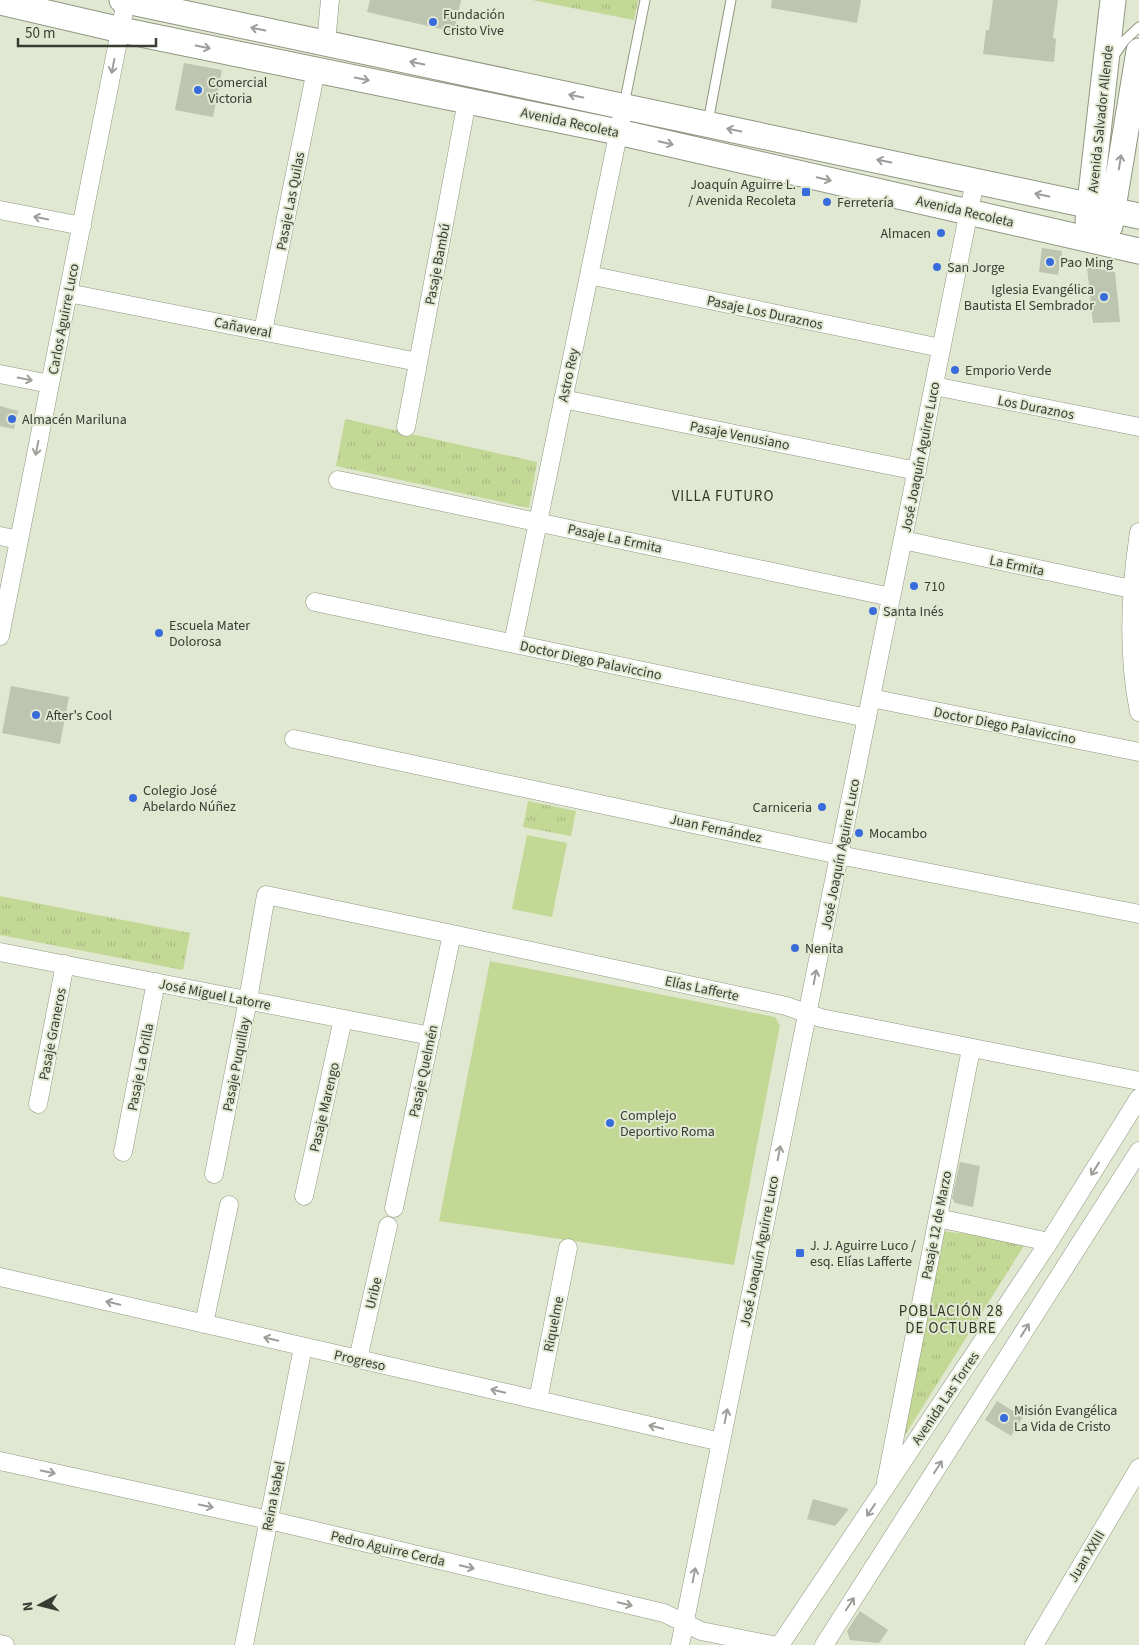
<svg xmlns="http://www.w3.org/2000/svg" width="1139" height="1645" viewBox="0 0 1139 1645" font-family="'Source Sans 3',sans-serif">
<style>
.grass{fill:url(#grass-tufts)}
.green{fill:#c4d896}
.building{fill:#bdc4af}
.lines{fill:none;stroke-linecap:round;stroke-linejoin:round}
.lane-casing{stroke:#8f9681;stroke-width:11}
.street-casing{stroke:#8f9681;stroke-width:19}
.secondary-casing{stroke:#8f9681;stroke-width:27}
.lane{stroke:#fff;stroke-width:9}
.street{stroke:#fff;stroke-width:18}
.secondary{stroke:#fff;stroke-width:25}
.oneway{stroke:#9c9e99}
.poi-dot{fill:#396cdb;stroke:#e1e8d2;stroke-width:2}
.labels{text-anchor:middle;stroke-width:4;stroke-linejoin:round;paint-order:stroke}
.poi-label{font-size:14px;fill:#393c33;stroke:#e1e8d2;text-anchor:start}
.street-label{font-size:14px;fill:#393c33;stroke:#e1e8d2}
.neighbourhood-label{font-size:15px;letter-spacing:1px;fill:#313625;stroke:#e1e8d2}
</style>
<defs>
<pattern id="grass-tufts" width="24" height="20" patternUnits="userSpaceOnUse" patternTransform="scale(1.25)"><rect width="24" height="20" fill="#c4d896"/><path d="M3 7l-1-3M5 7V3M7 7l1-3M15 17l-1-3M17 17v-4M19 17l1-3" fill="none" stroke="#a9ba82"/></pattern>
</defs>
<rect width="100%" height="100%" fill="#e1e8d2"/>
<path class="grass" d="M532,0H638L634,20Z
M345,419L537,462L529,508L336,466Z
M528,801L576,811L571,836L523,827Z
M0,896L190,933L183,970L0,935Z
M942,1231L1027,1241L900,1443Z"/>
<path class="green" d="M527,835L567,843L552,917L512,909Z
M490,961L775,1017L780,1025L734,1265L439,1221Z"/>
<path class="building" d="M370,0H461L454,32L367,12Z
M772,0H861L857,23L771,8Z
M993,0H1058L1053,38L1056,39L1054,62L983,54L986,30H989Z
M184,63L222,70L213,117L175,110Z
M1042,248L1062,251L1058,275L1039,272Z
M1087,267L1115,272L1120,322L1093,323Z
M0,406L18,411L14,429L0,426Z
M11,686L69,697L60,744L2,733Z
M960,1162L980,1166L973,1207L955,1203L952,1198Z
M997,1401L1023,1417L1011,1436L985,1420Z
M813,1499L849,1509L835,1526L807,1519Z
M860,1611L888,1630L879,1643L850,1640L847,1631Z"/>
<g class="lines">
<defs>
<path id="lane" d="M1113,57L1125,40L1139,27
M624,105L645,0
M708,122L731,0"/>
<path id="street" d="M326,43L330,0
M0,210L82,226
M589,275L941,348
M68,293L418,362
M263,331L316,70
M0,374L50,384
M934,386L1139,427
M563,399L917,471
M406,427L467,101
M338,480L891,597
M1139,532C1130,592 1127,653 1139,712
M0,536L19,540
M903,540L1131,589
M315,602L867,718
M0,636L126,1
M513,643L624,106
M871,698L1139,752
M294,739L839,855L1139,914
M0,952L431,1036
M38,1104L65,964
M123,1152L156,982
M214,1174L248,1000L266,895L452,934L786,1006L821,1018L1139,1081
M304,1196L343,1019
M394,1208L452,934
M938,1218L1049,1242
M0,1277L721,1442
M204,1324L229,1205
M358,1359L388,1226
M538,1400L568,1248
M0,1461L269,1520L664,1613L701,1631L772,1645
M886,1482L971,1049
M0,1644L5,1645
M244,1645L303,1347
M680,1645L975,181
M780,1645L1049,1242L1139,1098
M824,1645L1139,1151
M1034,1645L1139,1468"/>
<path id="secondary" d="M122,0L1139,216
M0,2L121,30L618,132L1139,251
M1088,221L1113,0
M1110,226L1139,51"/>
</defs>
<use href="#lane" class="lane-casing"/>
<use href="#street" class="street-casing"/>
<use href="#secondary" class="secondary-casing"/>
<use href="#lane" class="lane"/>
<use href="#street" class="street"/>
<use href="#secondary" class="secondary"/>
</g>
<defs><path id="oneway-shaft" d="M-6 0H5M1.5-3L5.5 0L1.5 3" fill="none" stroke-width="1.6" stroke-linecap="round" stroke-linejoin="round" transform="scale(1.25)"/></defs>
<g class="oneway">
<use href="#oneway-shaft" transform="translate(258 29) rotate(-168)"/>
<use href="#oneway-shaft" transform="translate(203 47) rotate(12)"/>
<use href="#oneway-shaft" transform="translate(417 63) rotate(-168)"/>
<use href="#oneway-shaft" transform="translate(113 66) rotate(101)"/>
<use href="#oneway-shaft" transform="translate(362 79) rotate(12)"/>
<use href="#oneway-shaft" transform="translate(576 96) rotate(-168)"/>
<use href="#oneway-shaft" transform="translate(734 130) rotate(-168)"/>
<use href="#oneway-shaft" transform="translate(666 143) rotate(13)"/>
<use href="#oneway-shaft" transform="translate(884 161) rotate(-168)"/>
<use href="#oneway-shaft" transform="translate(1120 162) rotate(-81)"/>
<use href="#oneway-shaft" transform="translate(824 179) rotate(13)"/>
<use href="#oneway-shaft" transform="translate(1042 195) rotate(-168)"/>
<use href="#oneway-shaft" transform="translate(41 218) rotate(-169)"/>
<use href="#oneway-shaft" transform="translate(25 379) rotate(11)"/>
<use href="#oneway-shaft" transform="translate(37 448) rotate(101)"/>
<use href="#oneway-shaft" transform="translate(815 977) rotate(-79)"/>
<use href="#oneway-shaft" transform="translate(779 1153) rotate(-79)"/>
<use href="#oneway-shaft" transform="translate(1095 1169) rotate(122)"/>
<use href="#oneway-shaft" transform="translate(113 1303) rotate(-167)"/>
<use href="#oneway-shaft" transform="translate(1025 1330) rotate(-58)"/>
<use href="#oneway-shaft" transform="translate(271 1339) rotate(-167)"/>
<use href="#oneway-shaft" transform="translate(498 1391) rotate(-167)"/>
<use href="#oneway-shaft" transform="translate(726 1416) rotate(-79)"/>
<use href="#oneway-shaft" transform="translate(656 1427) rotate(-167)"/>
<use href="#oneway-shaft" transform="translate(938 1467) rotate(-57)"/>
<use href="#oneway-shaft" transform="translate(48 1472) rotate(12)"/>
<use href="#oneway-shaft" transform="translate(206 1506) rotate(12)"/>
<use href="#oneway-shaft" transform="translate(871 1510) rotate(124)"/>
<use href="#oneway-shaft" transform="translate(467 1567) rotate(13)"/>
<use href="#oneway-shaft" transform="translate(694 1575) rotate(-79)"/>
<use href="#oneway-shaft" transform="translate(625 1604) rotate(13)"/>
<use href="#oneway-shaft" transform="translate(850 1604) rotate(-57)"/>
</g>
<g class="poi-dot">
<circle cx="433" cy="22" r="5"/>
<circle cx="198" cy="90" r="5"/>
<rect x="801" y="187" width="10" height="10" rx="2.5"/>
<circle cx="827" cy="202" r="5"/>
<circle cx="941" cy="233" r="5"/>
<circle cx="1050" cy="262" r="5"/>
<circle cx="937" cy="267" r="5"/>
<circle cx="1104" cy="297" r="5"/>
<circle cx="955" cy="370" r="5"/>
<circle cx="12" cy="419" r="5"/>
<circle cx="914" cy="586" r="5"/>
<circle cx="873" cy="611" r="5"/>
<circle cx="159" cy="633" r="5"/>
<circle cx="36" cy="715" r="5"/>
<circle cx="133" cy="798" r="5"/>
<circle cx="822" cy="807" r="5"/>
<circle cx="859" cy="833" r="5"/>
<circle cx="795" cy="948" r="5"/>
<circle cx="610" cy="1123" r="5"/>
<rect x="795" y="1248" width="10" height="10" rx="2.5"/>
<circle cx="1004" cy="1418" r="5"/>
</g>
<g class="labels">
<g class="poi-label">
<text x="443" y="19">Fundación<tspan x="443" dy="16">Cristo Vive</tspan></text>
<text x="208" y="87">Comercial<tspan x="208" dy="16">Victoria</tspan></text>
<text x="796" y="189" text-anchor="end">Joaquín Aguirre L.<tspan x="796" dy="16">/ Avenida Recoleta</tspan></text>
<text x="837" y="207">Ferretería</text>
<text x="931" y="238" text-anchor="end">Almacen</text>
<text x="1060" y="267">Pao Ming</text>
<text x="947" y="272">San Jorge</text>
<text x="1094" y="294" text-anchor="end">Iglesia Evangélica<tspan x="1094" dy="16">Bautista El Sembrador</tspan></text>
<text x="965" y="375">Emporio Verde</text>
<text x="22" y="424">Almacén Mariluna</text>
<text x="924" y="591">710</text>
<text x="883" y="616">Santa Inés</text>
<text x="169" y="630">Escuela Mater<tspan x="169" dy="16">Dolorosa</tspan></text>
<text x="46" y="720">After's Cool</text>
<text x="143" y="795">Colegio José<tspan x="143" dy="16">Abelardo Núñez</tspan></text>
<text x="812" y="812" text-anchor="end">Carniceria</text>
<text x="869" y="838">Mocambo</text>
<text x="805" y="953">Nenita</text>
<text x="620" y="1120">Complejo<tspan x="620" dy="16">Deportivo Roma</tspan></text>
<text x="810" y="1250">J. J. Aguirre Luco /<tspan x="810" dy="16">esq. Elías Lafferte</tspan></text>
<text x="1014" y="1415">Misión Evangélica<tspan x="1014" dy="16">La Vida de Cristo</tspan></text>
</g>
<g class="street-label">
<text transform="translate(1100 119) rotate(-84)" y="5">Avenida Salvador Allende</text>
<text transform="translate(570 122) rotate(12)" y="5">Avenida Recoleta</text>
<text transform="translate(290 201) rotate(-79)" y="5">Pasaje Las Quilas</text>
<text transform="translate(965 211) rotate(13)" y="5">Avenida Recoleta</text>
<text transform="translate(437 264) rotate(-79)" y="5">Pasaje Bambú</text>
<text transform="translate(765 312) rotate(12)" y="5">Pasaje Los Duraznos</text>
<text transform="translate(63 319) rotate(-79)" y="5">Carlos Aguirre Luco</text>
<text transform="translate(243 327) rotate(11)" y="5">Cañaveral</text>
<text transform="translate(568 375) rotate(-78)" y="5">Astro Rey</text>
<text transform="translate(1036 407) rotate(11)" y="5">Los Duraznos</text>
<text transform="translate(740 435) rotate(11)" y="5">Pasaje Venusiano</text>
<text transform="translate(920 457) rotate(-79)" y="5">José Joaquín Aguirre Luco</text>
<text transform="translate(615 538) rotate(12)" y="5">Pasaje La Ermita</text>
<text transform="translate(1017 565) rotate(12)" y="5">La Ermita</text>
<text transform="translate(591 660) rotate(12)" y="5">Doctor Diego Palaviccino</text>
<text transform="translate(1005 725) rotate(11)" y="5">Doctor Diego Palaviccino</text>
<text transform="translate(716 828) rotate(12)" y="5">Juan Fernández</text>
<text transform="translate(840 854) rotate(-79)" y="5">José Joaquín Aguirre Luco</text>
<text transform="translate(702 988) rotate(12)" y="5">Elías Lafferte</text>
<text transform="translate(215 994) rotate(11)" y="5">José Miguel Latorre</text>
<text transform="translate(52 1034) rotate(-79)" y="5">Pasaje Graneros</text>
<text transform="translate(236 1064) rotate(-79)" y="5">Pasaje Puquillay</text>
<text transform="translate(140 1067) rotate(-79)" y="5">Pasaje La Orilla</text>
<text transform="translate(423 1071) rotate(-78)" y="5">Pasaje Quelmén</text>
<text transform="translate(324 1107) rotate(-77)" y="5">Pasaje Marengo</text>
<text transform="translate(936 1225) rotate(-79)" y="5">Pasaje 12 de Marzo</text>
<text transform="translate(759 1251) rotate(-79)" y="5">José Joaquín Aguirre Luco</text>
<text transform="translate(373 1293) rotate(-77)" y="5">Uribe</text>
<text transform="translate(553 1324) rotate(-79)" y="5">Riquelme</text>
<text transform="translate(360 1360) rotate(13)" y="5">Progreso</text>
<text transform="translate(945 1398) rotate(-56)" y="5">Avenida Las Torres</text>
<text transform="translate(273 1496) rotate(-79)" y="5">Reina Isabel</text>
<text transform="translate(388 1548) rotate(13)" y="5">Pedro Aguirre Cerda</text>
<text transform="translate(1086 1556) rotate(-59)" y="5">Juan XXIII</text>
</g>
<g class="neighbourhood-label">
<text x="723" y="501">VILLA FUTURO</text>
<text x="951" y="1316">POBLACIÓN 28<tspan x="951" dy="17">DE OCTUBRE</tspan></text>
</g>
</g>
<g transform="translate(40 1605) rotate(263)" stroke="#e1e8d2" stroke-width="4" paint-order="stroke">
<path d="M0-4L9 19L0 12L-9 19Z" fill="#393c33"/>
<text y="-8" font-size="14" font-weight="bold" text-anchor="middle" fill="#393c33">N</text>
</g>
<path d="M18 38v8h138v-8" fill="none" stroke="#393c33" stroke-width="2.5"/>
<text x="25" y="38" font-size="15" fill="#393c33" stroke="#e1e8d2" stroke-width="4" paint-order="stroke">50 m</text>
</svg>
